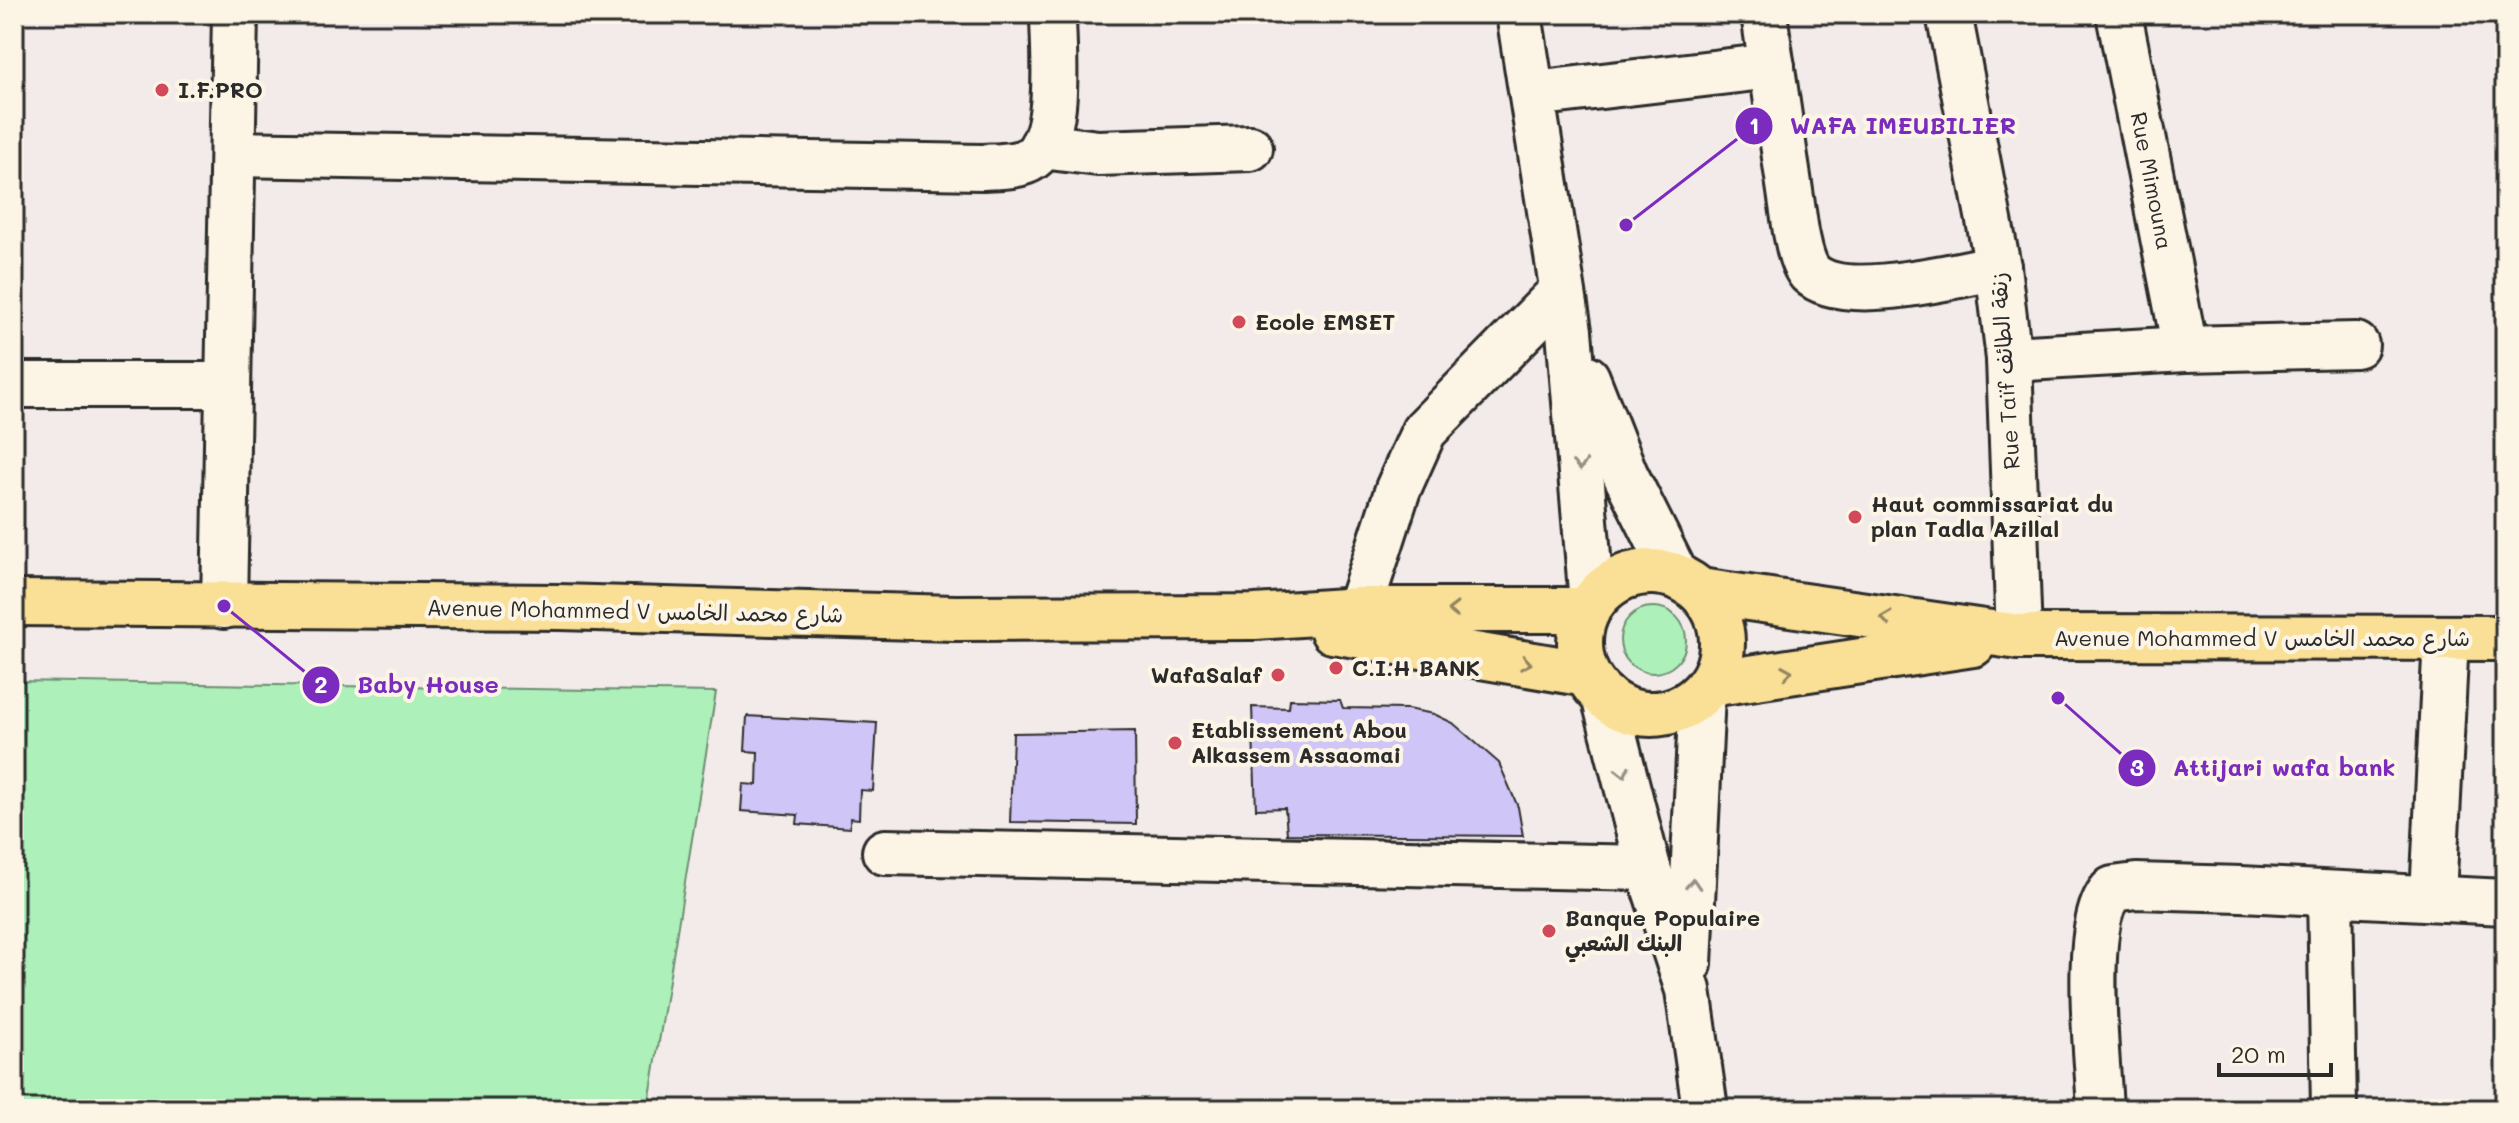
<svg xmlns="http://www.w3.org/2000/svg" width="2519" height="1123" viewBox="0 0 2519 1123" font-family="Mali,'Playpen Sans Arabic',sans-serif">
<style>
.green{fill:#adf0ba;stroke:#6c8e72;stroke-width:2}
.building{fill:#cfc5f7;stroke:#2b2b2b;stroke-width:2}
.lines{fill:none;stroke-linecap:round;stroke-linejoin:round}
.minor-casing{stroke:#2b2b2b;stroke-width:50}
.major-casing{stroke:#2b2b2b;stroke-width:50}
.minor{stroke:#fcf5e5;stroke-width:44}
.major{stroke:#fadf96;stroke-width:44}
.oneway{stroke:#949088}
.oneway2{stroke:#928560}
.poi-dot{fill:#d1495b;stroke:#fcf5e5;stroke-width:3}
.labels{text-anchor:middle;stroke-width:8;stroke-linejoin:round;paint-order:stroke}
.poi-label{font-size:22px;font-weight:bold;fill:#2b2b2b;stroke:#fcf5e5;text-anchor:start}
.street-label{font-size:22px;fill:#2b2b2b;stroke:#fcf5e5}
.leader{fill:none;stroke:#7b2cbf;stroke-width:3}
.callout-dot{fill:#7b2cbf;stroke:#fcf5e5;stroke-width:3}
.mark-label{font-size:24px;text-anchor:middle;font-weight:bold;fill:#fff}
.callout-label{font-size:24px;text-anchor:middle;font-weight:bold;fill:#7b2cbf;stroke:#fcf5e5;stroke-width:8;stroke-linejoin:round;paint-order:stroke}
</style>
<rect width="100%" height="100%" fill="#f3ebe9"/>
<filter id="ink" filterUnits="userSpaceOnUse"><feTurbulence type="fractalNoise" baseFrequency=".0125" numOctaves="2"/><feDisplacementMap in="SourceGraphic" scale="16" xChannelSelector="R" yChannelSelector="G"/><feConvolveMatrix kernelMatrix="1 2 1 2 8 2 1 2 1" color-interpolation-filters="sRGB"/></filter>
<g filter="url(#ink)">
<path class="green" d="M1620 640a33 33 0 1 1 66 0a33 33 0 1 1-66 0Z
M14,681L716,692L648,1109H14Z"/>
<path class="building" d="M1290,699L1340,700L1343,708L1407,709L1434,714L1453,723L1499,763L1518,807L1523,836L1287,834L1285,808L1256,809L1252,707L1289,708Z
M747,716L877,723L873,791L860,790L859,819L850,818V828L797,824L798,815L741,811L743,784L757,785L758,752L745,751Z
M1135,731L1136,824L1010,822L1013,733Z"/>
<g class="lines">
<defs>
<g id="minor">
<path d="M1519,14L1569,331L1592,603"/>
<path d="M1764,14L1796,232C1799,245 1801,262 1810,273C1842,305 1957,275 1998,267"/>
<path d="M1949,14L1998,267L2009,359L2019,637"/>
<path id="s1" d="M2119,14L2185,349"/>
<path d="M1534,94L1772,66"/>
<path d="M1042,146L1098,153L1250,148"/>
<path d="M233,154L983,167C998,166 1019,167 1032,158C1063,136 1053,49 1053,14"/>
<path d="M2009,359L2185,349L2356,345"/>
<path d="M1587,378L1625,474L1676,576"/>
<path d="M14,385H226"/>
<path d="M224,606L235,14"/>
<path d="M1359,610L1398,489L1424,431L1562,291"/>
<path d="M1604,696L1648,868L1688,990L1705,1109"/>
<path d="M885,852L1648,868"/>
<path d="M2330,894L2334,1109"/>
<path d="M2433,896L2446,638"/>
<path d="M1689,964L1702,694"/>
<path d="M2100,1109C2098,1062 2080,920 2113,889L2136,886L2241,889L2505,902"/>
</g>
<path id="major" d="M1580 643a71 71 0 1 1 142 0a71 71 0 1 1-142 0Z
M1700,591L2019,637L2505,638
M14,603L559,607L955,618L1255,617L1359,610H1587
M1333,631L1587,674
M1710,684L1973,644"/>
</defs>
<use href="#minor" class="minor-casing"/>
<use href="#major" class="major-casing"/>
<use href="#minor" class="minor"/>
<use href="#major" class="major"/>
</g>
<defs><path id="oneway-chevron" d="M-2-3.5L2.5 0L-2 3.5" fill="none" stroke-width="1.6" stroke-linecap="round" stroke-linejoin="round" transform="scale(2)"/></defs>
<g class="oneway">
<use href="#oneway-chevron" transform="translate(1580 465) rotate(85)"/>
<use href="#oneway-chevron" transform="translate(1623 772) rotate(76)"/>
<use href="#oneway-chevron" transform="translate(1693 884) rotate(-87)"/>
</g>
<g class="oneway2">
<use href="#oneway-chevron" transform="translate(1453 610) rotate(-180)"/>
<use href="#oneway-chevron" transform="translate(1886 618) rotate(-172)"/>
<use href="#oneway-chevron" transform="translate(1526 663) rotate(10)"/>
<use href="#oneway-chevron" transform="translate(1787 672) rotate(-9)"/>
</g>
</g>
<g class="poi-dot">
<circle cx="162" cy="90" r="8"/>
<circle cx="1239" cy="322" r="8"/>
<circle cx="1855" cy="517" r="8"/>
<circle cx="1336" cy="668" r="8"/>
<circle cx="1278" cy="675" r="8"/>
<circle cx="1175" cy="743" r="8"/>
<circle cx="1549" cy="931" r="8"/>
</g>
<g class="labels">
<g class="poi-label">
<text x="178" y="98">I.F.PRO</text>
<text x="1255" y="330">Ecole EMSET</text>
<text x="1871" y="512">Haut commissariat du<tspan x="1871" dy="25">plan Tadla Azillal</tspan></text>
<text x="1352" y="676">C.I.H BANK</text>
<text x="1262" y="683" text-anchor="end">WafaSalaf</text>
<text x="1191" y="738">Etablissement Abou<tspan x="1191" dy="25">Alkassem Assaomai</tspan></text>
<text x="1565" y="926">Banque Populaire<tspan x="1565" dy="25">البنك الشعبي</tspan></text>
</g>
<g class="street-label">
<text dy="8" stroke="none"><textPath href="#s1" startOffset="170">Rue Mimouna</textPath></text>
<text transform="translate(2005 371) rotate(-94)" y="8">Rue Taïf زنقة الطائف</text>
<text transform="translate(635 611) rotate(1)" y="8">Avenue Mohammed V شارع محمد الخامس</text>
<text x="2262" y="646">Avenue Mohammed V شارع محمد الخامس</text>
</g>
</g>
<path class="leader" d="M1626 225L1754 126M224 606L321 685M2058 698L2137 768"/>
<g class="callout-dot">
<circle cx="1626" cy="225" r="8"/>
<circle cx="224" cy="606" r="8"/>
<circle cx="2058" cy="698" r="8"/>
<circle cx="1754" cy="126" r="20"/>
<circle cx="321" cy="685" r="20"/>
<circle cx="2137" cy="768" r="20"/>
</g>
<g class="mark-label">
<text x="1754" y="134">1</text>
<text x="321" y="693">2</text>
<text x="2137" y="776">3</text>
</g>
<g class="callout-label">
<text x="1903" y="134">WAFA IMEUBILIER</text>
<text x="428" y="693">Baby House</text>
<text x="2284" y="776">Attijari wafa bank</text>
</g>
<rect width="2519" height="1123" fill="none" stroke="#fcf5e5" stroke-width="48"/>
<rect x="24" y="24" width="2471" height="1075" fill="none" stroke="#2b2b2b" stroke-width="3" filter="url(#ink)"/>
<path d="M2219 1063v12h112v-12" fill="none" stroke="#2b2b2b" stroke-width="4"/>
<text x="2231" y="1063" font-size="24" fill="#2b2b2b" stroke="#fcf5e5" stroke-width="6" paint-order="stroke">20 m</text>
</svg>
